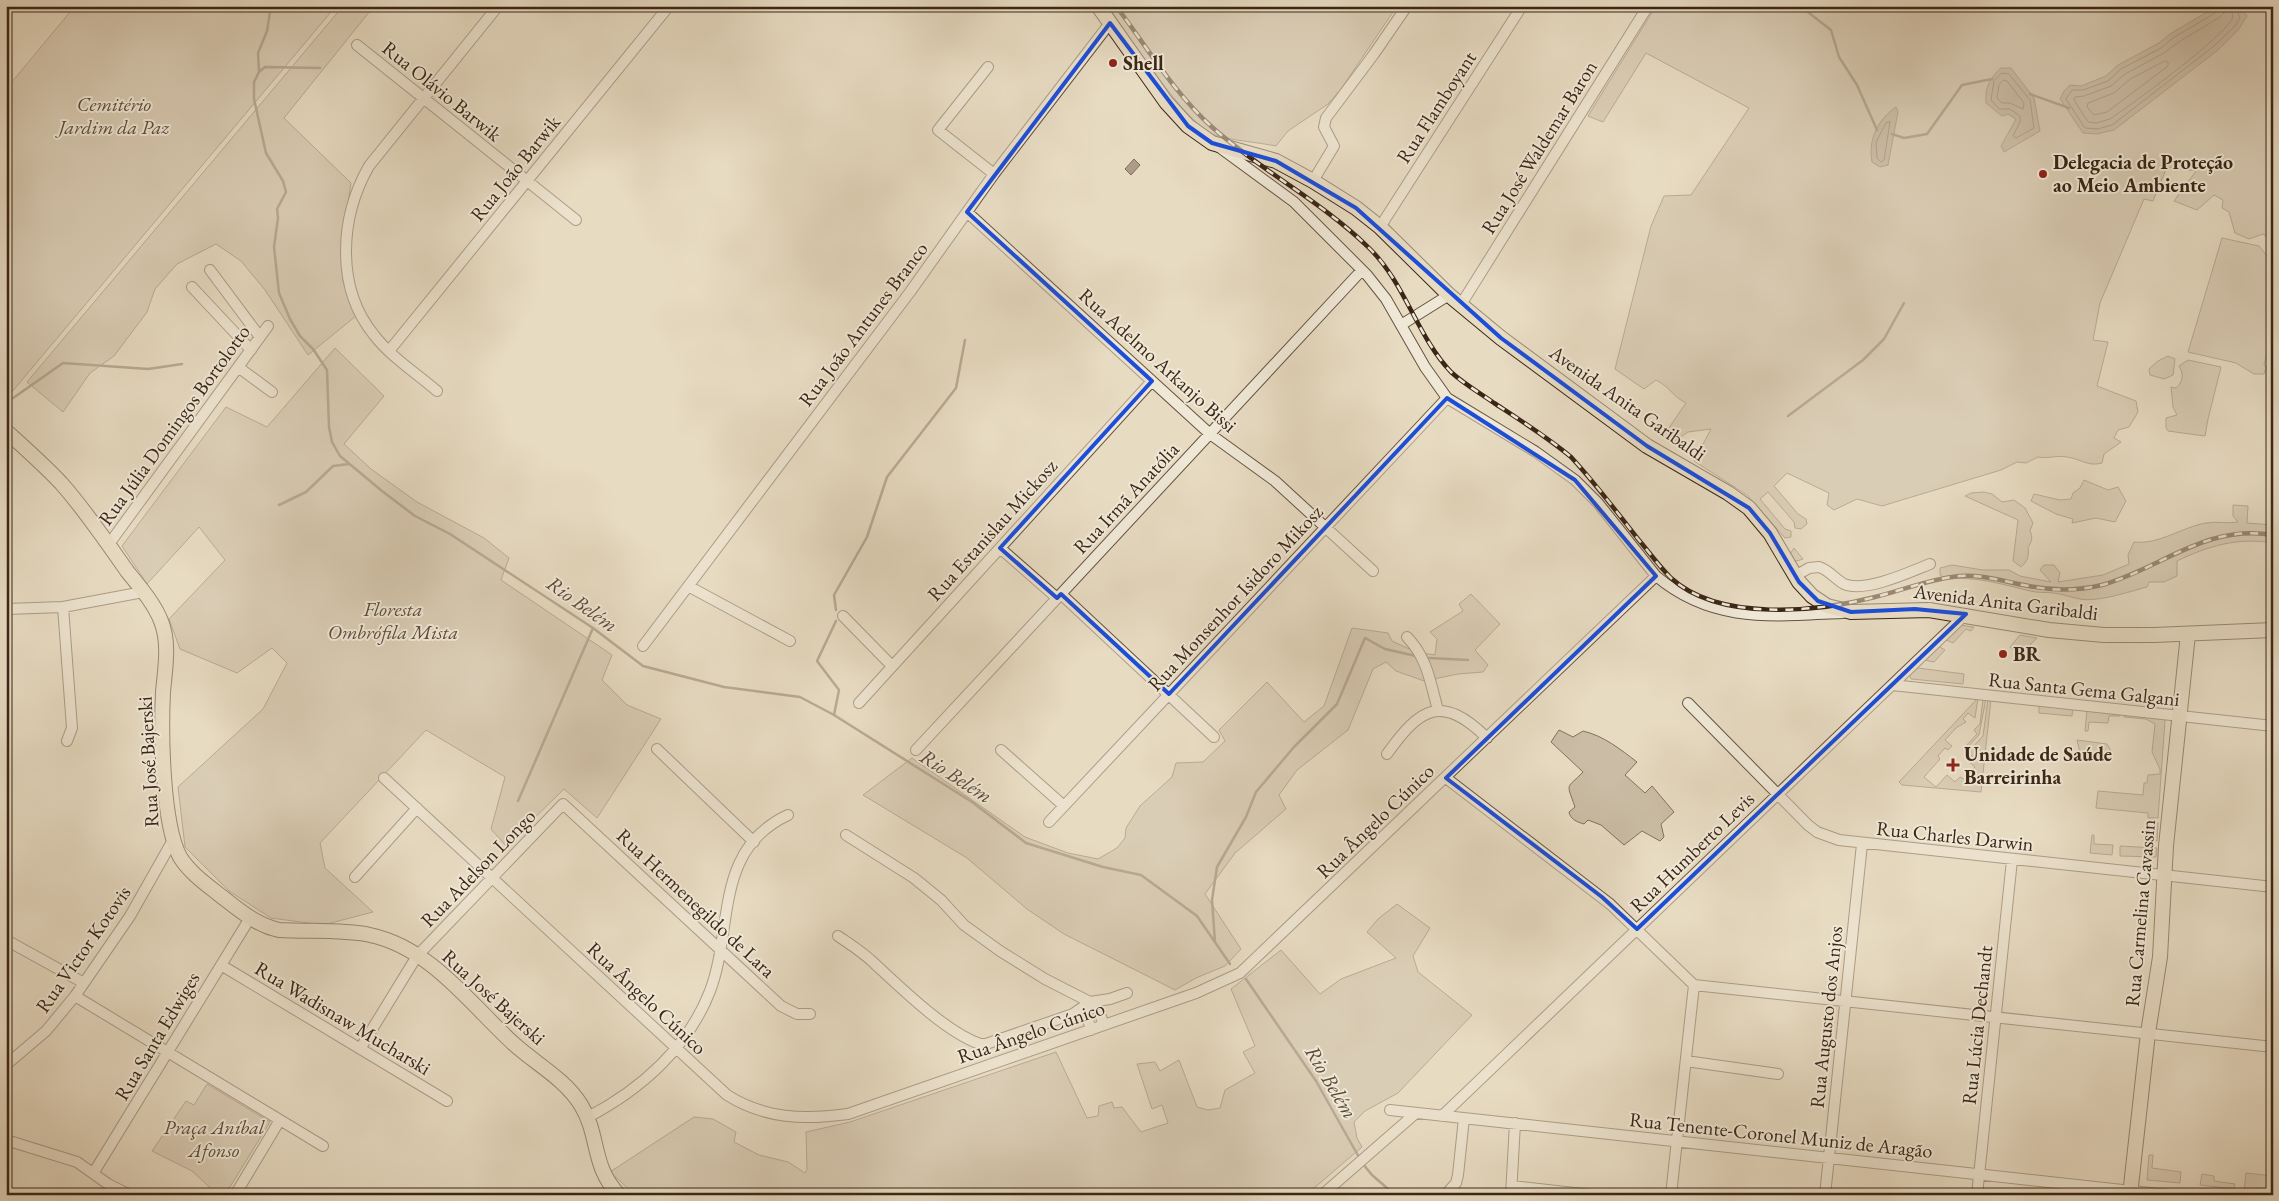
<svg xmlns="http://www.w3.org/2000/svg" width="2279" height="1201" viewBox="0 0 2279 1201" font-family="'EB Garamond',serif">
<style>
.green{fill:#cabca5;stroke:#82715e}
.water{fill:#ad9d88;stroke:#7f6d5a}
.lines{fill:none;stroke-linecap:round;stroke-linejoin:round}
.shore{stroke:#74624f;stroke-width:1}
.stream{stroke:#7f6d5a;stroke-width:2.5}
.minor-casing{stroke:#665341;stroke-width:12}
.major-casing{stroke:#3b2616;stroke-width:16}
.minor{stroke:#efe8d7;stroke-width:10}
.major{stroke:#e7dbc2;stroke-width:14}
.rail-casing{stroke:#3b2616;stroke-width:4.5}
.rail{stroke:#efe8d7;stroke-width:2.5;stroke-dasharray:8;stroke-linecap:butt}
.marked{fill:none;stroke:#1d4ed8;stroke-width:4;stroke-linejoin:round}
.poi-dot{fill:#8f2418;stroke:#efe8d7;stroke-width:2}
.labels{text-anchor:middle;stroke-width:4;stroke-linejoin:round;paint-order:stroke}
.poi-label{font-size:20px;font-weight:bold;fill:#3b2616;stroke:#efe8d7;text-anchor:start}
.street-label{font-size:20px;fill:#3b2616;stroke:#efe8d7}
.park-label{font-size:20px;font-style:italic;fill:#5f4c3a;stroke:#efe8d7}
.water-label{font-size:21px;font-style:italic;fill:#5d4a38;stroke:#efe8d7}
</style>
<rect width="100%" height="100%" fill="#e7dbc2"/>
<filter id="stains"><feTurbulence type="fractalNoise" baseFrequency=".004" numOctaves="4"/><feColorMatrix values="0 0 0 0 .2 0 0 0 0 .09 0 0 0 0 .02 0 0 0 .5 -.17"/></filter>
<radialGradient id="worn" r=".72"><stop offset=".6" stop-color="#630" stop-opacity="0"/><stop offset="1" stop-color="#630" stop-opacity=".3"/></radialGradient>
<path class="green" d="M75,6H336L6,399V89Z
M343,6H374L284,118L351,183L341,252L343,281L356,316L308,355L265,290L241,261L216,244L177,264L155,289L147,312L114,356L90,373L63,412L27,382Z
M1108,6H1397L1341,89L1328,104L1288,131L1276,146C1256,142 1234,141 1215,135C1186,126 1128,34 1108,6Z
M1656,6H2273V241L2263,234L2249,239L2235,233L2229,212L2222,208L2223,200L2214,195L2197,210L2174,201L2196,171L2167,167L2153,201L2144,199L2100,303L2093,340L2108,342L2097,386L2136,401L2138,412L2129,427L2118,430L2114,438L2121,442L2104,454L2102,463C2088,467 2081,459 2067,457C2057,455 2048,459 2038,457L2026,463L2017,462L2001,470L1882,506L1857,499L1834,510L1827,505L1829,493L1787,473L1774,486L1798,514L1806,519L1807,524L1801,529L1795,528L1794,522L1768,492L1760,499L1785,529L1791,531V537L1785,538L1747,495L1694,461L1711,429L1688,432L1673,442L1664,435L1686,403C1672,396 1670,387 1656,380L1644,389L1615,369L1651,226L1664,196L1691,195L1749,108L1646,53L1603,122L1588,116Z
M2222,238L2259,246L2273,263V336L2264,364L2266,368L2264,374H2254L2236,363L2188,352Z
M335,348L384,396L344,444L371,469L417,502L484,538L509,558L501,580L612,655L602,680L627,705L661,719L597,818L564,789L506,846L491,829L505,777L426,730L320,843L325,868L373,912L323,925L271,918L229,891L185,847L178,787L263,709L287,663L272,648L237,673L180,649L169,619L225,560L199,527L147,584L122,546L226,407L267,427Z
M2168,356L2175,359L2173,375L2164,379L2150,375L2149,369L2158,361Z
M2188,360L2221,367L2208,419L2205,436L2168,431L2166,428V418L2177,415L2173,407L2171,387L2176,388C2183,382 2184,374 2179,366Z
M2084,480L2108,490L2118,487L2126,501L2115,522L2096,518L2072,523L2073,519L2056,514L2031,501L2034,494L2060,500L2071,499L2073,493L2080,488Z
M1984,492L1992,494L2002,502L2014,500L2025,508L2033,523L2030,531C2033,537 2032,542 2028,547C2029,556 2028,561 2021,567L2013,561L2018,520L1965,496L1971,493Z
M2233,505L2248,506L2247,523L2273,525V543C2238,537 2208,546 2177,561V576L2164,582H2149L2147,587C2127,592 2095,604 2075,598C2067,596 2061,594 2053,593C2045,592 2038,593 2030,591C2001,584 1976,576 1946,579L1940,575V568L1952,565L1983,570H2009L2020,576L2051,582L2040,570L2044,565H2054L2060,573L2058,582L2103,575L2129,564L2128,555L2134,542C2159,545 2182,527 2206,523C2218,521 2227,524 2238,522L2233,516Z
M1794,548L1803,559L1797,561L1793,560L1790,554Z
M1471,594L1500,624L1475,650L1488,665L1483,672L1458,674L1424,681L1396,671L1386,662L1373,669L1348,730L1297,770L1279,795L1286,809L1235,853L1205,894L1241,949L1225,966L1196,978L1175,990L1064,934L1027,909L967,858L863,795L912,758L1025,837L1068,853L1098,859L1117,848L1125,838L1126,828L1140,806L1172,777L1176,763L1203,762L1225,741L1219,730L1267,682L1304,722L1324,706L1352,628L1388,633L1392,641L1416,652L1435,655L1437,639L1430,632L1463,611L1459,604Z
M1959,625L1974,627L1971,631L1966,629L1953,643L1944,639Z
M2020,635L2037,638L2019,656L2010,647Z
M1938,646L1945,650L1934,662L1924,660Z
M1918,668L1964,674L1963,684L1911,679L1909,673Z
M1978,698L1975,718L1968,713L1963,719L1966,722L1956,728L1945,740L1952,746L1948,750L1945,748L1938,756L1940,759L1924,777L1936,787L1947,775L1955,782L1960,777L1964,779L1975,767L1967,760L1971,761L1974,758L1968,752L1983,736L1988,699H1991L1981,792L1902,785L1899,782Z
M1983,699H1986L1979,735L1965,750L1964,748L1977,734L1974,730L1980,724Z
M2039,703L2073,706L2072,716L2039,713Z
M2087,710L2120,712V716H2109L2108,723L2089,722L2088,731H2085Z
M2124,714L2164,719L2165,721L2158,818H2148V813L2096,808L2098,791L2143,795L2144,783H2147L2148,775L2160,774V769L2152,752L2155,724L2146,719L2124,717Z
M1559,730L1573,737L1583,731C1604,736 1620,749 1637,762L1625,775L1645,793L1652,786L1674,812L1661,824L1664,837L1660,841L1642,831L1624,845L1601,825L1588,820L1584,824C1577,822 1570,819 1569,812L1575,807C1566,781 1566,790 1583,772L1551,742Z
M2077,740L2107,744L2111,751V755L2095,753L2094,758L2083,760L2077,756L2080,753Z
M2149,823H2158L2157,841L2147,840Z
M2092,835H2094V844L2113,845L2112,855L2090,853Z
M2120,846L2157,848L2156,857L2120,856Z
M1397,904L1430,928L1413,956L1418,972L1472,1015L1398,1093L1365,1111L1354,1122L1357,1138L1362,1147L1306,1195H635L610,1172L694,1117L713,1119L736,1132L734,1142L759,1155L788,1162L805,1173L807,1169L806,1132L850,1122L1056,1052L1087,1118L1098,1116L1099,1106L1112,1102L1114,1108L1122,1107L1141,1132L1168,1123L1162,1105L1152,1109L1137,1064L1155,1062L1160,1071L1179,1060L1197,1107L1208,1110L1220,1108L1225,1090L1255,1073L1243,1052L1255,1046L1231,989L1281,950L1320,994L1341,979L1396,958L1367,932L1378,919Z
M207,1084L270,1122L225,1195H218L192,1171L152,1151L186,1101L194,1105Z
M2149,1155H2153L2152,1168L2181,1172L2180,1183L2147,1180Z
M2246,1173L2273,1176V1195L2244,1192Z
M2202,1174L2214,1176V1181L2235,1184L2234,1189L2200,1185Z"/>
<path class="water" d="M2217,6H2240L2247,16L2239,29L2218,50L2114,130L2097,134L2083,133L2060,99L2064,91L2070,85L2081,86L2106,76L2118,65L2159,43L2170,34Z
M2001,68H2011L2034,98L2040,131L2004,152L2001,146L2016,119L2008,114L2002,116L1986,103C1985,87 1989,79 2001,68Z
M1896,107L1898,112L1888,165L1880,167L1872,162C1868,140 1877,120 1896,107Z
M1134,159L1140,165L1131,175L1125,169Z"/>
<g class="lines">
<path class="shore" d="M2218,6L2215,13L2173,38L2161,48L2121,69L2108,81L2083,90H2072L2066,99L2085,128L2097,129L2112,125L2214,46L2235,26L2240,18L2236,6
M2225,6L2224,13L2220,17L2177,43L2164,53L2125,74L2111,86L2084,96L2075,97L2074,100L2088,122L2096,123L2110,119C2132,104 2225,37 2233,17L2230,6
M2165,61L2168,62V66L2107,112L2094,115L2087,107L2088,103L2114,93L2129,80Z
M2002,73L2009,74L2030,100L2034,128L2016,138L2013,136L2020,122V116L2010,109H1999L1991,100L1994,81Z
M2004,80L2007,81L2024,103L2023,109L2010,103H2002L1997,98L1999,85Z
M1890,122L1884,160L1881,162L1877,158L1876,142L1886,123Z"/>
<path class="stream" d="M271,6L267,31L258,53L259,72L254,82V99L266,153L283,181L286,192L277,209L278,218L274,247L279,293L290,319L300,336L313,349L327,370L329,427L332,442L340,456L382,491L415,516L450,534L593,628L643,666L724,687L800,697L834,715L972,802L1026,843L1103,867L1141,875L1197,916L1230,964
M1800,6L1831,30L1839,57L1857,85L1877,130
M2241,12L2251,6
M259,72L265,67L320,68
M2030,94L2069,108
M1892,134L1904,138L1927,134L1962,85L1992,79
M6,403L63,363L148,369L182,364
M1788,416L1863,360L1884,339L1904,303
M279,505L306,492L333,466L349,464
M836,610L834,595L867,537L887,477L956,388L965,340
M1429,658L1468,660
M834,715L839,690L817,661L836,621
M518,801L593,628
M1215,942L1212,900L1217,867L1246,817L1256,792L1294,747L1337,704L1365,638L1385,649L1416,656
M1246,979L1316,1081L1360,1159
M1363,1164L1372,1175L1395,1195"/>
<defs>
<path id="minor" d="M357,45L576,220
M988,67L938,130L994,174
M1219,147L1294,202L1367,275L1386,299L1425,367L1447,398L1536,452L1575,480L1598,503L1656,576C1713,624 1773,616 1842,613
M1313,181L1334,146L1324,127L1326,118L1374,54L1407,6
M967,212L1210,434L1275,481L1373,571
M1380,227L1522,6
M210,270L260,337
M192,287L251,350
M1460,306L1648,6
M1401,325L1449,295
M389,351L669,6
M238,367L272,392
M437,391C416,373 391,357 374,335C335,287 340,217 369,166L498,6
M109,544L268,326
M1000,548L1057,598
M1795,576L1809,568L1819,567C1829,570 1835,579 1844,584C1865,593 1910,572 1930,564
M688,586L790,641
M1061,594L1214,737
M63,607L72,728L67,741
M6,609L63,607L143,592
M843,616L892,666
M1407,637C1428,659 1430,682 1438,710
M643,646L910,292L994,174L1110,23
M1892,685L2273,726
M859,703L1152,381
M1688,703L1808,825L1817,832L1839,840L2273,887
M657,749L754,842
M916,750L1362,270
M1001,750L1064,806
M1387,754C1420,708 1441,693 1487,738
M384,778L727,1095C765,1119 804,1120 848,1114L1196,993L1240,973L1656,576
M1446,778L1610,904L1694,985L2273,1047
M1049,822L1447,398
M846,835L914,878L941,900L964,925L1000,951L1045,979L1090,1002L1098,1009L1104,1025
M355,877L417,808
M838,936C851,945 864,953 875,964C902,989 946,1032 980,1044H986L1073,1014L1090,1002L1110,999L1127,993
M6,940L84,983
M221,965L447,1101
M75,996L323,1146
M1090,1002L1086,1013L1091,1030
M360,1049L417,956L563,804L781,1006L797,1014H810
M1686,1061L1778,1074
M6,1065L46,1031L75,996L130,916L173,840
M1390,1110L2168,1195
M1442,1116L1966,614
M588,1117C640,1090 688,1048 710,991C734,928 713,850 788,815
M6,1140L77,1162L108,1184L130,1195
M94,1172L250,918
M1512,1186L1592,1195
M1447,1193L1456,1183L1458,1175L1464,1118
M235,1195L280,1120
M1322,1195L1416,1113
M1511,1195L1515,1123
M1671,1195L1694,985
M1825,1195L1862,844
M1977,1195L2012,860"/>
<path id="major" d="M1098,6L1166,102L1188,126L1212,143L1276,161L1313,181L1356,208L1380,227L1449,295L1501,338L1647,446L1728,493L1749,508L1770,533L1799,582L1812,596L1827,606L1851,612L1929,610L2049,630L2104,635H2154L2273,630
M6,431C25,448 44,465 61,483C85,510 106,541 127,571C139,586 154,603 161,621C170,643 165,669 163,692C161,732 162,823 180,857C190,873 206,884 221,896C239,910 256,925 279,930C309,932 341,929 370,935C431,948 470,1004 514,1044C536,1064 565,1079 581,1105C600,1136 591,1166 619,1195
M2130,1195L2148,1033L2160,957L2166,846L2188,634"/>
</defs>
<use href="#minor" class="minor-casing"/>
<use href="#major" class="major-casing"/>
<use href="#minor" class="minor"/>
<use href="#major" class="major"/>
<defs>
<path id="rail" d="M1116,6C1147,47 1174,93 1212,127C1261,171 1321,201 1368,247C1405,282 1416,335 1451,372C1464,384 1480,393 1494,403C1520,420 1547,437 1571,457C1595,483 1616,511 1638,539C1649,552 1659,566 1671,578C1719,622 1818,612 1875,597C1903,590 1930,579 1959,576C1983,574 2005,582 2029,586C2054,591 2077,591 2102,585C2162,568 2205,524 2273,535"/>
</defs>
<use href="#rail" class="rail-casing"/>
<use href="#rail" class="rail"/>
</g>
<path d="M0 0H2279V1201H0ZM1110,23L1188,126L1212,143L1276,161L1356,208L1501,338L1647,446L1749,508L1770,533L1799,582L1818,601L1851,612L1915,609L1966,614L1637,929L1602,897L1446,778L1656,576L1575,480L1447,398L1169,694L1061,594L1057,598L1000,548L1152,381L967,212Z" fill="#e7dbc2" fill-opacity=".55" fill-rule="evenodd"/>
<path class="marked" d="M1110,23L1188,126L1212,143L1276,161L1356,208L1501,338L1647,446L1749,508L1770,533L1799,582L1818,601L1851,612L1915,609L1966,614L1637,929L1602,897L1446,778L1656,576L1575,480L1447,398L1169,694L1061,594L1057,598L1000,548L1152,381L967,212Z"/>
<g class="poi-dot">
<circle cx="1113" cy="63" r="5"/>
<circle cx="2043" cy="174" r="5"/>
<circle cx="2003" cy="654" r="5"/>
<path d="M1950.5 757.5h5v5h5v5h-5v5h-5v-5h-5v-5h5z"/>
</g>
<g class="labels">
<g class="poi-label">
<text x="1123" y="70">Shell</text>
<text x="2053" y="169">Delegacia de Proteção<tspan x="2053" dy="23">ao Meio Ambiente</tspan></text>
<text x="2013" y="661">BR</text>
<text x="1964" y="761">Unidade de Saúde<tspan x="1964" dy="23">Barreirinha</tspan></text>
</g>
<g class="street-label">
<text transform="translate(442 91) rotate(39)" y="7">Rua Olávio Barwik</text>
<text transform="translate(1436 107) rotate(-57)" y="7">Rua Flamboyant</text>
<text transform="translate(1539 147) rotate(-58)" y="7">Rua José Waldemar Baron</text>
<text transform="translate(515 168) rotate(-51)" y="7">Rua João Barwik</text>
<text transform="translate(863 324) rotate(-53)" y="7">Rua João Antunes Branco</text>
<text transform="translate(1158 360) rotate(42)" y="7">Rua Adelmo Arkanjo Bissi</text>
<text transform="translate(1628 403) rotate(35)" y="7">Avenida Anita Garibaldi</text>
<text transform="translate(174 425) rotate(-54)" y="7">Rua Júlia Domingos Bortolotto</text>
<text transform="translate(1126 498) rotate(-47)" y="7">Rua Irmã Anatólia</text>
<text transform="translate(992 530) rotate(-48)" y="7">Rua Estanislau Mickosz</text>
<text transform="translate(1235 598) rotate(-47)" y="7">Rua Monsenhor Isidoro Mikosz</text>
<text transform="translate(2006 602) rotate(7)" y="7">Avenida Anita Garibaldi</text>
<text transform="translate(2084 689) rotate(6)" y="7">Rua Santa Gema Galgani</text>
<text transform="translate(148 762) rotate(-93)" y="7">Rua José Bajerski</text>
<text transform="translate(1375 821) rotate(-44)" y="7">Rua Ângelo Cúnico</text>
<text transform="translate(1955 836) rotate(6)" y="7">Rua Charles Darwin</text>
<text transform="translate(1692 852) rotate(-44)" y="7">Rua Humberto Levis</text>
<text transform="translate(478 868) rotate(-46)" y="7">Rua Adelson Longo</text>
<text transform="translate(696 903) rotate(43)" y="7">Rua Hermenegildo de Lara</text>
<text transform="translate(2140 913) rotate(-85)" y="7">Rua Carmelina Cavassin</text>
<text transform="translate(83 949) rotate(-55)" y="7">Rua Victor Kotovis</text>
<text transform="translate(494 997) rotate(42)" y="7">Rua José Bajerski</text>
<text transform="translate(647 998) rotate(43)" y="7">Rua Ângelo Cúnico</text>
<text transform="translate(1826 1017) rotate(-84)" y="7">Rua Augusto dos Anjos</text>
<text transform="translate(343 1018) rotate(31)" y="7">Rua Wadisnaw Mucharski</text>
<text transform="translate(1977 1025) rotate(-84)" y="7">Rua Lúcia Dechandt</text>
<text transform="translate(1031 1032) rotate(-19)" y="7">Rua Ângelo Cúnico</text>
<text transform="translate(157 1036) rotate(-59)" y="7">Rua Santa Edwiges</text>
<text transform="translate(1781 1135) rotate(6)" y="7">Rua Tenente-Coronel Muniz de Aragão</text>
</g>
<g class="park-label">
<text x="114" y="111">Cemitério<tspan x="114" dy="23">Jardim da Paz</tspan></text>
<text x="393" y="616">Floresta<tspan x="393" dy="23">Ombrófila Mista</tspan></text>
<text x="214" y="1134">Praça Aníbal<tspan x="214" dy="23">Afonso</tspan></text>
</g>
<g class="water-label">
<text transform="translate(582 604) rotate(35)" y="7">Rio Belém</text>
<text transform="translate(956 776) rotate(33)" y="7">Rio Belém</text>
<text transform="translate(1331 1082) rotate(59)" y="7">Rio Belém</text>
</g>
</g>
<rect width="2279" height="1201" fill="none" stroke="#e7dbc2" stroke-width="25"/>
<rect x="8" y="8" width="2264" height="1186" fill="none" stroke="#3b2616" stroke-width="2.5"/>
<rect x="12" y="12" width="2254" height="1176" fill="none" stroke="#3b2616"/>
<rect width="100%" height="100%" filter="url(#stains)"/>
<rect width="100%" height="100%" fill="url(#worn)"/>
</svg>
